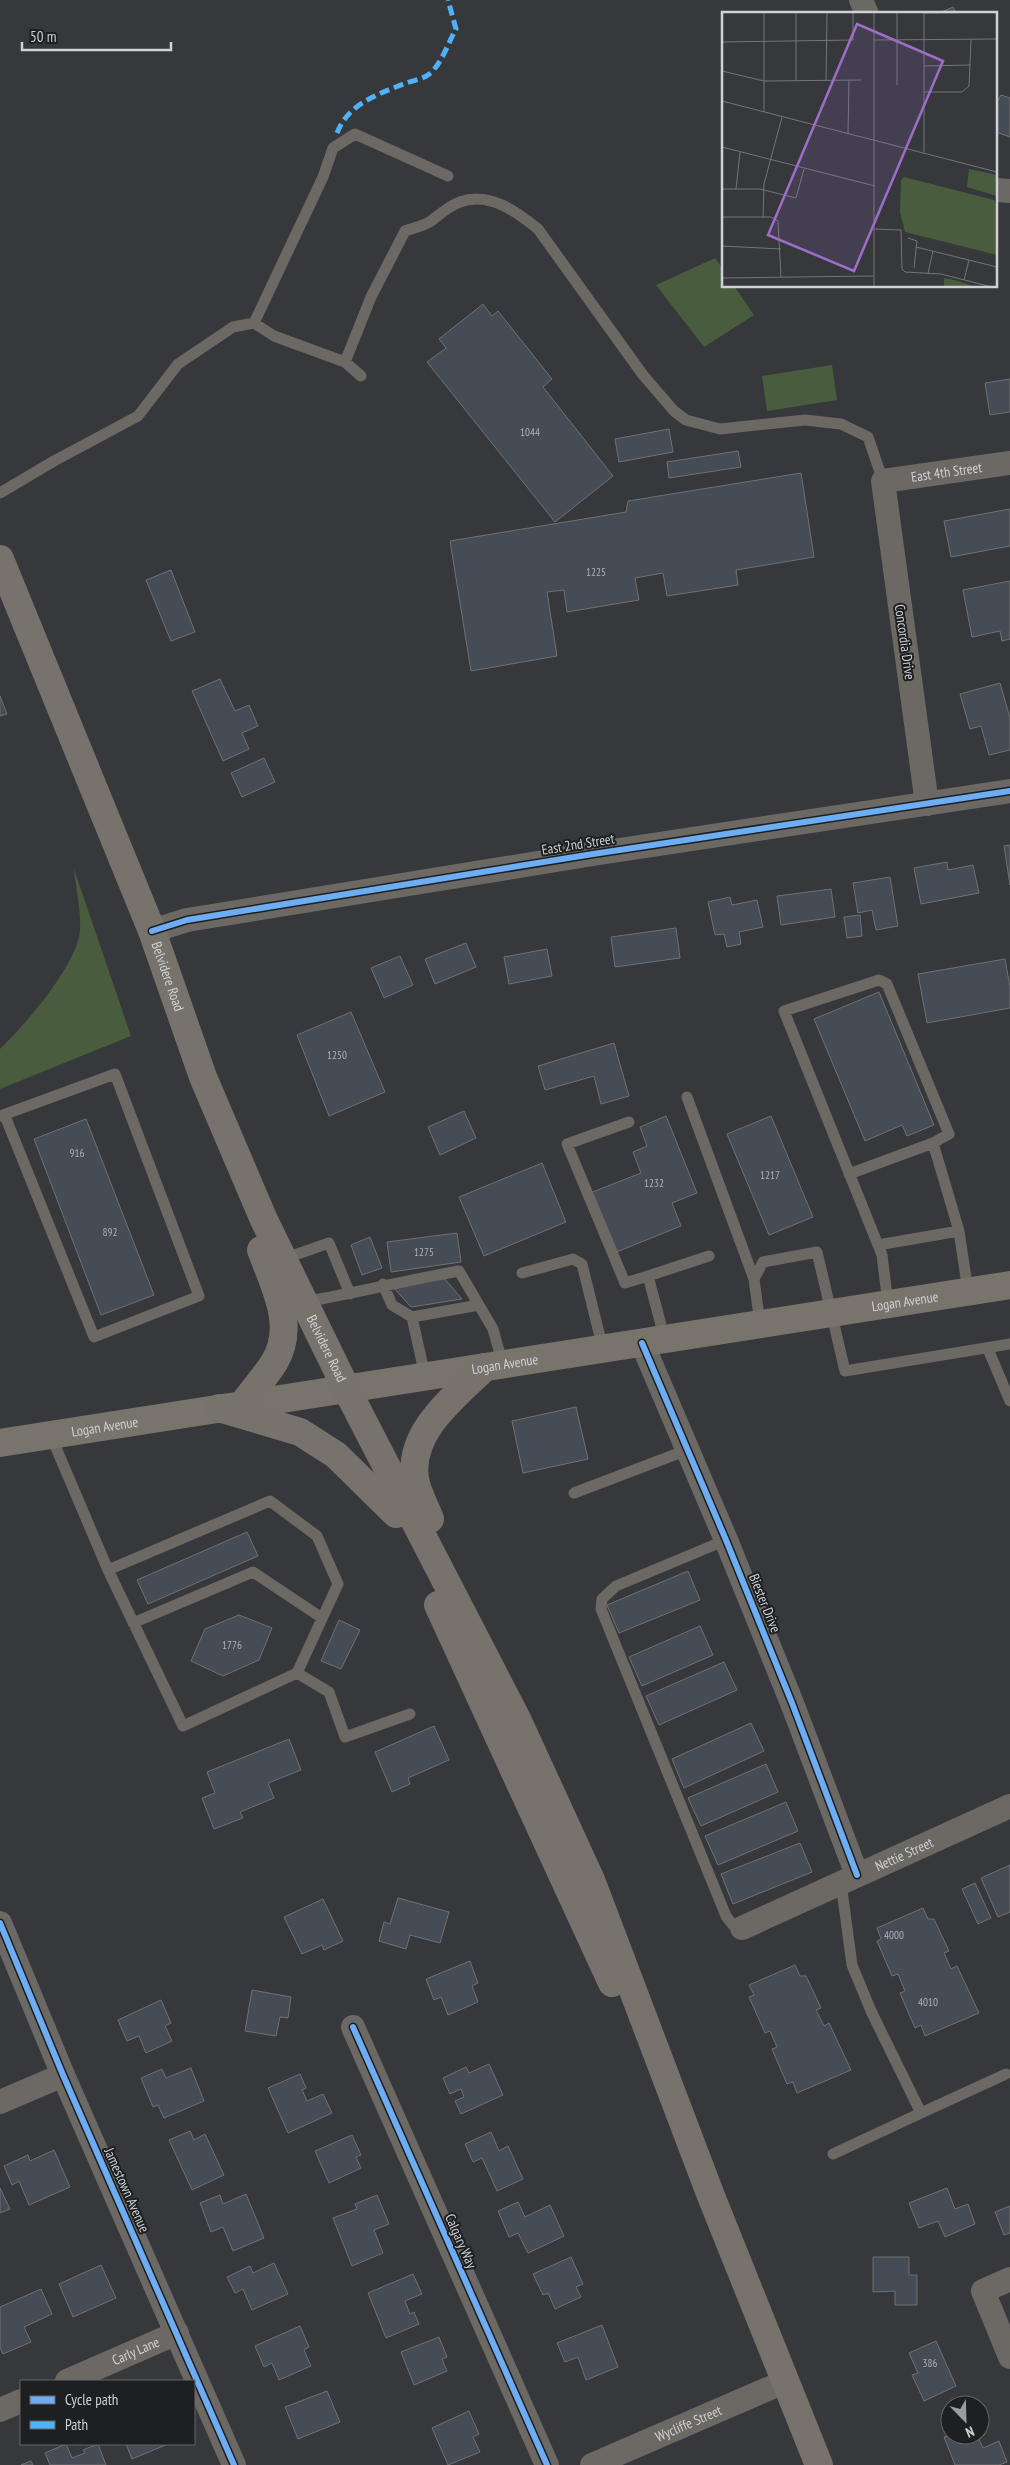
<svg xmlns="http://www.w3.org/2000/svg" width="1010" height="2465" viewBox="0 0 1010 2465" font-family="'PT Sans Narrow',sans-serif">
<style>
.green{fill:#495c3e}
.building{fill:#464c55;stroke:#6f7173}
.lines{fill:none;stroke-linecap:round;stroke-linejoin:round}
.lane{stroke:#6c6863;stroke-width:11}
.street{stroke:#6c6863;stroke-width:24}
.secondary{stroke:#78746c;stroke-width:28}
.primary{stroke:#77726b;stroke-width:28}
.quiet{stroke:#4fb1f8;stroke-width:5;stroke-dasharray:10 5;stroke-linecap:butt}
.cycleway-casing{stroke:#1d1f21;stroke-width:9}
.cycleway{stroke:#6dadf4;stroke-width:6}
.labels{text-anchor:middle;stroke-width:4;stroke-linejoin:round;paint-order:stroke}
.number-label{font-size:11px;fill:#adb0b5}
.street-label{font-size:14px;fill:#cfd1d5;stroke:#1d1f21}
.inset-road{fill:none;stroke:#737579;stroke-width:1}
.view{fill:#9d6ec8;fill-opacity:0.15;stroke:#9d6ec8;stroke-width:2.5}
.inset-edge{fill:none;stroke:#cfd1d5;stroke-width:2.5}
</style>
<rect width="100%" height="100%" fill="#36383b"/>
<path class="green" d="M715,258L724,270V286H734L754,315L704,347L656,285Z
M832,365L837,400L767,411L762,376Z
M74,869L131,1036L0,1089V1049C24,1026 78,964 80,930C81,910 76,889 74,869Z"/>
<path class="building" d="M953,7L956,14H937Z
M1001,95L1010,98V137L996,132V104Z
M483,304L492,316L498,311L552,379L543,387L613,476L555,522L427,362L446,348L439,339Z
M1010,379V412L990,415L985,383Z
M669,429L673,452L619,462L615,439Z
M738,451L741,467L669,478L667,462Z
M801,473L814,557L736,570L738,585L667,596L663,573L635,578L639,600L567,612L564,590L547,592L557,656L471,671L450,541L626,512L628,501Z
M1010,509V546L951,557L944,521Z
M171,570L195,632L171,641L146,580Z
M1010,581V639L1002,641L1000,631L972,637L963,590Z
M220,679L235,711L249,705L258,726L242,733L249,749L223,761L192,691Z
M1000,683L1010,718V750L989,755L981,726L970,729L960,694Z
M0,696L7,714L0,716Z
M264,758L275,782L242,797L231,773Z
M1010,845V885L1004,846Z
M947,862L948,870L973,865L979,893L921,904L914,868Z
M890,877L898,926L876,930L872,910L858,913L853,883Z
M831,889L835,917L781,925L777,896Z
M730,897L732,905L757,900L763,927L739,932L741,944L727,947L724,934L715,935L708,902Z
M860,915L862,936L847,938L844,917Z
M676,928L680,958L615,967L611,937Z
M466,943L476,967L435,984L425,959Z
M547,949L552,976L509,984L504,957Z
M400,956L413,985L384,998L371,968Z
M1005,959L1010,987V1008L927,1023L918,974Z
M879,992L934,1125L907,1136L902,1125L865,1141L814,1019Z
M351,1012L385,1092L329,1116L297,1035Z
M614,1043L629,1096L601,1104L594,1076L545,1090L538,1066Z
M464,1111L476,1138L440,1155L428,1127Z
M666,1116L697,1193L672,1203L681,1226L614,1253L590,1193L641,1173L633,1152L647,1146L640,1127Z
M771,1116L813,1217L769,1235L727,1134Z
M86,1119L154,1295L101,1315L34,1139Z
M542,1163L566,1222L484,1256L459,1197Z
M457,1233L461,1262L391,1272L387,1242Z
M370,1237L382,1268L362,1275L351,1245Z
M444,1278L462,1299L411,1307L393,1287Z
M576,1407L588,1459L523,1473L512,1421Z
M247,1532L258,1556L148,1604L137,1580Z
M688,1571L700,1600L619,1633L607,1605Z
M239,1615L272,1628L259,1660L223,1676L191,1661L205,1629Z
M339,1620L360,1630L341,1669L321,1661Z
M700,1626L713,1655L642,1686L629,1657Z
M724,1662L737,1690L659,1725L646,1696Z
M751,1723L764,1751L684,1788L672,1759Z
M434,1726L449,1760L408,1778L410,1784L392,1792L375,1752Z
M289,1739L301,1770L268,1783L274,1798L240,1812L243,1818L214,1829L202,1798L215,1793L207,1772Z
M766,1764L778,1792L701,1826L688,1798Z
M786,1802L798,1831L718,1865L705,1836Z
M800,1843L812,1872L733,1904L721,1874Z
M1010,1865V1912L998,1917L981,1878Z
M975,1883L991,1918L978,1924L962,1889Z
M398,1898L449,1912L440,1943L410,1935L406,1949L379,1941L384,1922L390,1924Z
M323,1899L343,1941L324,1950L322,1945L302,1954L284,1917Z
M923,1908L928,1919H934L949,1951L944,1953L951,1969L957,1966L979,2013L925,2036L921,2025L915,2028L900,1993L905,1991L898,1974L892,1976L877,1941L881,1939L877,1928Z
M470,1961L478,1983L472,1986L478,2002L448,2015L441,1997L434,2000L426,1979Z
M795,1965L800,1976H806L821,2008L816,2010L824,2026L829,2023L851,2070L797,2093L793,2082L787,2084L772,2049L777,2047L770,2031L765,2033L749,1997L754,1995L749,1985Z
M252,1990L291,1997L288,2018L280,2017L276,2036L245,2031Z
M161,2000L171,2023L165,2026L172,2041L146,2053L139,2036L127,2041L118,2020Z
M489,2064L503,2095L461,2114L455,2101L464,2097L461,2089L450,2094L443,2078L466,2067L469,2073Z
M191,2068L204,2101L164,2118L158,2105L153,2107L141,2078L162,2069L166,2078Z
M300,2074L306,2088L302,2090L307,2101L323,2094L332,2113L288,2133L268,2088Z
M190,2131L194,2140L205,2134L224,2175L192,2190L169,2140Z
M491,2132L499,2151L508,2146L523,2179L497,2191L482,2158L473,2162L465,2144Z
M352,2135L361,2155L356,2157L361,2168L329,2183L315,2151Z
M54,2150L70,2187L29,2205L19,2181L12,2185L4,2166L28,2155L30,2161Z
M0,2188L10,2209L0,2213Z
M947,2188L955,2209L968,2204L975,2224L945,2237L938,2221L919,2228L909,2203Z
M246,2194L264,2238L233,2251L223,2227L211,2232L200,2203L220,2195L223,2204Z
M377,2195L389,2224L374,2230L383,2253L352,2266L333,2218L357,2209L355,2204Z
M518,2202L525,2217L550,2205L564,2236L528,2253L518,2233L509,2237L498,2211Z
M1010,2206V2233L1004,2235L995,2212Z
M571,2257L583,2284L576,2287L581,2297L555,2309L548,2293L543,2295L533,2274Z
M873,2257H909V2275H917V2305H895V2291L873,2292Z
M274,2263L288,2294L252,2310L243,2289L235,2293L227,2277L250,2266L253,2273Z
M101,2265L116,2298L73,2317L59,2284Z
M413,2274L422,2294L405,2301L410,2314L414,2312L419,2324L386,2338L368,2293Z
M41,2289L52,2314L24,2327L31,2342L3,2354L0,2347V2307Z
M602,2325L618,2367L586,2380L578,2357L565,2362L557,2343Z
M300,2326L309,2347L304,2350L311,2366L279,2380L272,2363L264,2367L255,2346Z
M439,2337L447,2357L442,2359L447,2371L414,2385L401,2352Z
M936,2341L956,2386L924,2401L912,2375L918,2373L909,2353Z
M327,2391L340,2422L298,2439L285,2407Z
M469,2411L479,2434L473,2437L480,2452L448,2465L432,2428Z
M950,2435H977L983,2448L999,2441L1007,2462L999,2465H955L944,2437Z
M66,2444L72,2458L85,2453L83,2450L98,2444L106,2465H50L45,2453Z
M126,2444H168L132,2459Z
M31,2461L33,2465H21Z"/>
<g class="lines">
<path class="lane" d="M254,323L323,177L333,148L355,134L448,176
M361,376L345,362L371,297L405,231C413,228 424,226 431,221C439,215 450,205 460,202C489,191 517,212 538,229L643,375L674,411L686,420L720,429L805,420L841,424L868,437L883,481
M0,493L54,461L138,416L178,364L233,327L254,323L274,336L345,362
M687,1097L754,1279
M0,1116L115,1074L199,1296L94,1337L5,1116
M629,1122L567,1144L625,1283L648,1276L665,1340
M849,1174L933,1143
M878,1245L959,1231
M283,1259L329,1243L350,1294
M522,1273L573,1259L582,1264L603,1349
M648,1276L709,1256
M383,1284L392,1305L412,1317
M304,1302C356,1293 407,1280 459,1271L493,1329L503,1365
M888,1304L882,1255L784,1011L879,980L887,984L949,1134L933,1143L959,1231L968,1291
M760,1324L754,1279L763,1262L817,1252L845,1371L1010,1344
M988,1349L1010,1401
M425,1376L412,1317L479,1305
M51,1436L108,1570L270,1501L317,1536L338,1584L297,1673L183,1726L108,1570
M574,1493L687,1450
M726,1540L616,1586L602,1599L601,1609L726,1916L733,1925L742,1928
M133,1623L253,1572L322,1618
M297,1673L329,1692L345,1737L410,1714
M921,2113L1006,2074
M833,2154L921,2113L871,2011L852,1965L841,1883"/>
<g class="street">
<path d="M861,0L867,14"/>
<path d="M996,190L1010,191"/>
<path id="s1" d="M927,804L883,481L1010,463"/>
<path d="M152,931L187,920L593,854L1010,791"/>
<path d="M642,1343L726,1540L792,1703L857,1875"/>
<path d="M0,1923L63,2075L234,2465"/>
<path id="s2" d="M742,1928L1010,1806"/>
<path d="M353,2027L547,2465"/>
<path d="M0,2102L63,2075"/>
<path d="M1010,2279L983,2291L1010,2357"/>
<path id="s3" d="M67,2381L177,2333"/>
<path d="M0,2410L21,2401"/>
<path id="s4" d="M592,2465L784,2382"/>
</g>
<path class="secondary" id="s5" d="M0,1443L1010,1285"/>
<g class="primary">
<path id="s6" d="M0,559L152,931L203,1077L264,1220L346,1388L518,1721L591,1880L711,2196L819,2465"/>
<path d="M242,1405C253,1390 266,1376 275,1361C296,1325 274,1285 261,1250"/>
<path d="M219,1408L300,1432L336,1455L396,1514"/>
<path d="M430,1519C425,1506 417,1492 415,1479C408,1431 455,1397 485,1367"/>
<path d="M438,1605L612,1983"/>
</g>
<path class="quiet" d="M337,133C348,104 378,94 406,83C412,81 422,79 428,75C441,66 448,43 456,29L448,0"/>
<defs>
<path id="cycleway" d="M152,931L187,920L593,854L1010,791
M642,1343L726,1540L792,1703L857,1875
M0,1923L63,2075L234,2465
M353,2027L547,2465"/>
</defs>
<use href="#cycleway" class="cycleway-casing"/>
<use href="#cycleway" class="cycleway"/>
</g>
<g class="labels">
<g class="number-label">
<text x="530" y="436">1044</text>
<text x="596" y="576">1225</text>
<text x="337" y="1059">1250</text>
<text x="77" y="1157">916</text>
<text x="770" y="1179">1217</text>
<text x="654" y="1187">1232</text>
<text x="110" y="1236">892</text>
<text x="424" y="1256">1275</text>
<text x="232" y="1649">1776</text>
<text x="894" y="1939">4000</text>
<text x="928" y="2006">4010</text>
<text x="930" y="2367">386</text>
</g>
<g class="street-label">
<text dy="5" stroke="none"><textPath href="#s1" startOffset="390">East 4th Street</textPath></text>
<text transform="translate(905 642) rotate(82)" y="5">Concordia Drive</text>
<text transform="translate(578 844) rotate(-9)" y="5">East 2nd Street</text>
<text dy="5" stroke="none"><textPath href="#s6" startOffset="450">Belvidere Road</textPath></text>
<text dy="5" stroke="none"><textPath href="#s5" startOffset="916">Logan Avenue</textPath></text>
<text dy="5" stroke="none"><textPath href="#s6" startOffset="855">Belvidere Road</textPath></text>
<text dy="5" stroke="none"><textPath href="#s5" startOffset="511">Logan Avenue</textPath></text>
<text dy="5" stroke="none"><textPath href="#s5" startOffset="106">Logan Avenue</textPath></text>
<text transform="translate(765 1603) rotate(68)" y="5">Biester Drive</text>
<text dy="5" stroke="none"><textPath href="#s2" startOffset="178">Nettie Street</textPath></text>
<text transform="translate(127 2190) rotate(66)" y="5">Jamestown Avenue</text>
<text transform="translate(461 2241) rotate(66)" y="5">Calgary Way</text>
<text dy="5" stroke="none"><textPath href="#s3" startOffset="75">Carly Lane</textPath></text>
<text dy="5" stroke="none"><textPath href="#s4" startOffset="105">Wycliffe Street</textPath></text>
</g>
</g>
<g transform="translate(722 12)">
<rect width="275" height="275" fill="#36383b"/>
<path d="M247,157L275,163V184L245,175ZM182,165L272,188L275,194V243L183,220L178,200L179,168ZM222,266L232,268L255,275H222Z" fill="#495c3e"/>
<path class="inset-road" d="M42,0V100M74,0V69M175,0V73M202,0V140M202,1L275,0M151,28L275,27M0,30L131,28V0M202,54L249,53M0,59L42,69L139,68M104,69L105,0M202,80H240L247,74L249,27M0,89L275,160M126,121L127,68M0,135L153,174M0,177H38L74,186L82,157M14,177L18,140M0,205H49L56,209L59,265M41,205L42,172L60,105M152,217L179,218L180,257L183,260L219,262L270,275M186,226L195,229L192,256M0,234L59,237M194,235L275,255M206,261L211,239M0,266L151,264M242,268L247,248M152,275V0"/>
<path class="view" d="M135,12L221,49L132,259L46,223Z"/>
<rect width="275" height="275" class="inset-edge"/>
</g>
<rect x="20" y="2380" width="175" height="65" fill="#1d1f21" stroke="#646669"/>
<rect x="30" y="2396" width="25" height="8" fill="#6dadf4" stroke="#646669"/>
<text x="65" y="2405" font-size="15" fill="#cfd1d5">Cycle path</text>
<rect x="30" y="2421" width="25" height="8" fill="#4fb1f8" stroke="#646669"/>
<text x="65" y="2430" font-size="15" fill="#cfd1d5">Path</text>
<g transform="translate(965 2420) rotate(157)"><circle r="24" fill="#1d1f21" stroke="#646669"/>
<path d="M0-4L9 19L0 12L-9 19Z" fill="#999b9f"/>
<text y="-8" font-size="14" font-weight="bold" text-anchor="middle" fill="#cfd1d5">N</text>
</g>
<path d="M22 42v8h149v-8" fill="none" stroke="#cfd1d5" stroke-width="2.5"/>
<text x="30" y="42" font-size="15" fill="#cfd1d5" stroke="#1d1f21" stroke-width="4" paint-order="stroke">50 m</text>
</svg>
